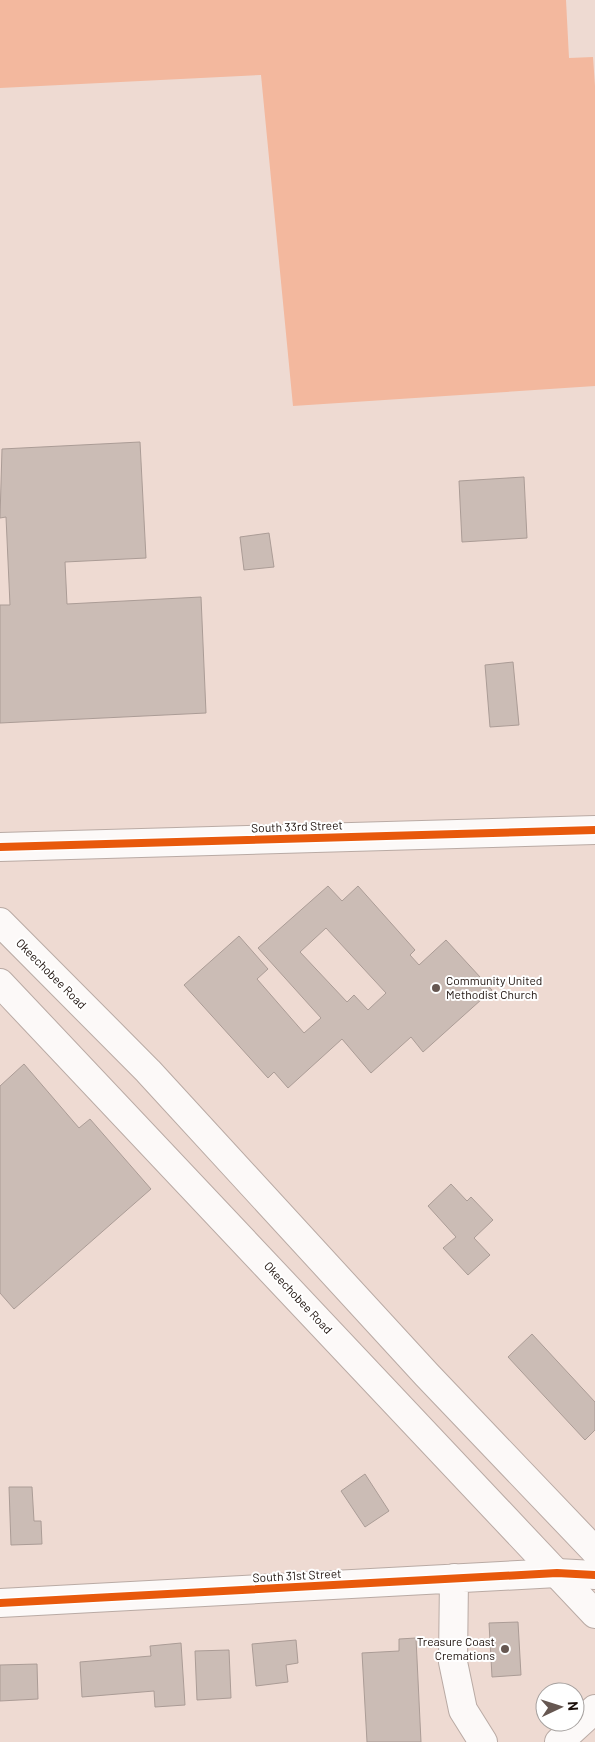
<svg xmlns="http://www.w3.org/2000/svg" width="595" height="1742" viewBox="0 0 595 1742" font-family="Barlow,sans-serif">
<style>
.green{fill:#f3b89e}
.building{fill:#cbbcb5;stroke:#ab9c96;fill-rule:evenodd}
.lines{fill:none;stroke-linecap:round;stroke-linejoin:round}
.minor-casing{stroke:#b9aaa4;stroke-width:30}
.major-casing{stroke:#b9aaa4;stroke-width:30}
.minor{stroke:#fcf9f8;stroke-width:28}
.major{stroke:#fcf9f8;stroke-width:28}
.cycleway-casing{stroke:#fff;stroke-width:11}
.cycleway{stroke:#e8590c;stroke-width:8}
.poi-dot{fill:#665751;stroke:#fff;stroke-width:2}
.labels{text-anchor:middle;stroke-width:4;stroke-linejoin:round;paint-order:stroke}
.street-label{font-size:12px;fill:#1d110c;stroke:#fff}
.poi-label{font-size:12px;fill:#1d110c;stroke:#fff;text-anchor:start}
</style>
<rect width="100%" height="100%" fill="#eedad2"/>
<path class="green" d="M0,0H566L569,58L593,57L595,86V386L293,406L261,75L0,88Z"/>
<path class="building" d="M140,442L146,558L65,562L67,604L201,597L206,713L0,723V605H10L6,517L0,518L2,449Z
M524,477L527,538L462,542L459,481Z
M269,533L274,567L244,570L240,537Z
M513,662L519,725L490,727L485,665Z
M328,886L342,901L358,886L415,950L410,955L419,965L446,940L492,990L423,1052L411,1037L371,1073L342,1039L288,1088L274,1072L268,1078L184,985L239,936L268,969L257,979L304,1033L321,1018L258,948ZM326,928L386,993L368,1010L354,995L347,1002L300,952Z
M24,1064L79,1128L90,1119L151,1189L14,1309L0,1293V1086Z
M451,1184L467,1201L471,1197L493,1220L474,1238L490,1255L468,1275L443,1248L456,1237L428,1206Z
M532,1334L595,1402V1430L585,1440L508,1357Z
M365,1474L389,1511L365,1527L341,1491Z
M9,1487H32L34,1521H41L42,1544L11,1545Z
M518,1622L521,1675L492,1677L489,1623Z
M416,1638L421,1742H367L362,1653L399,1651V1639Z
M296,1640L298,1663L286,1665L288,1682L256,1686L252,1644Z
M181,1643L185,1705L155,1707L154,1691L82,1697L80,1662L151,1656L150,1646Z
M229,1650L231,1698L197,1700L195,1651Z
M37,1664L38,1699L0,1701V1665Z"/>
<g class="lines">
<defs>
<path id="minor" d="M0,847L595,830
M454,1578L453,1662L463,1710L483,1742
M0,1603L557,1573L595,1575
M559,1742L595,1709"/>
<path id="major" d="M0,922L148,1071L427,1375L595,1551
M0,983L595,1614"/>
</defs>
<use href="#minor" class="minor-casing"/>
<use href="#major" class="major-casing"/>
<use href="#minor" class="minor"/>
<use href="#major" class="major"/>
<defs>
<path id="cycleway" d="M0,847L595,830
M0,1603L557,1573L595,1575"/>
</defs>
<use href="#cycleway" class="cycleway-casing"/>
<use href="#cycleway" class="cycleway"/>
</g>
<g class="poi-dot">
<circle cx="436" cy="988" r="5"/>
<circle cx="505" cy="1649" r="5"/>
</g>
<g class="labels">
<g class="street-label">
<text transform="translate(297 827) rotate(-2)" y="4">South 33rd Street</text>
<text transform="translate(51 974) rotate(45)" y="4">Okeechobee Road</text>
<text transform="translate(298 1298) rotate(47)" y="4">Okeechobee Road</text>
<text transform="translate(297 1576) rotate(-3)" y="4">South 31st Street</text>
</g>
<g class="poi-label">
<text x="446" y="985">Community United<tspan x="446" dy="14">Methodist Church</tspan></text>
<text x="495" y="1646" text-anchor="end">Treasure Coast<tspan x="495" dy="14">Cremations</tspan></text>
</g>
</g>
<g transform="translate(560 1707) rotate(86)"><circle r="24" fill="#ffffff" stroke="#a5a09e"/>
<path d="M0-4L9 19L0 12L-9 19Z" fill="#665751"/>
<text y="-8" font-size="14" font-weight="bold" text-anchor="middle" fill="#1d110c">N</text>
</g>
</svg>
